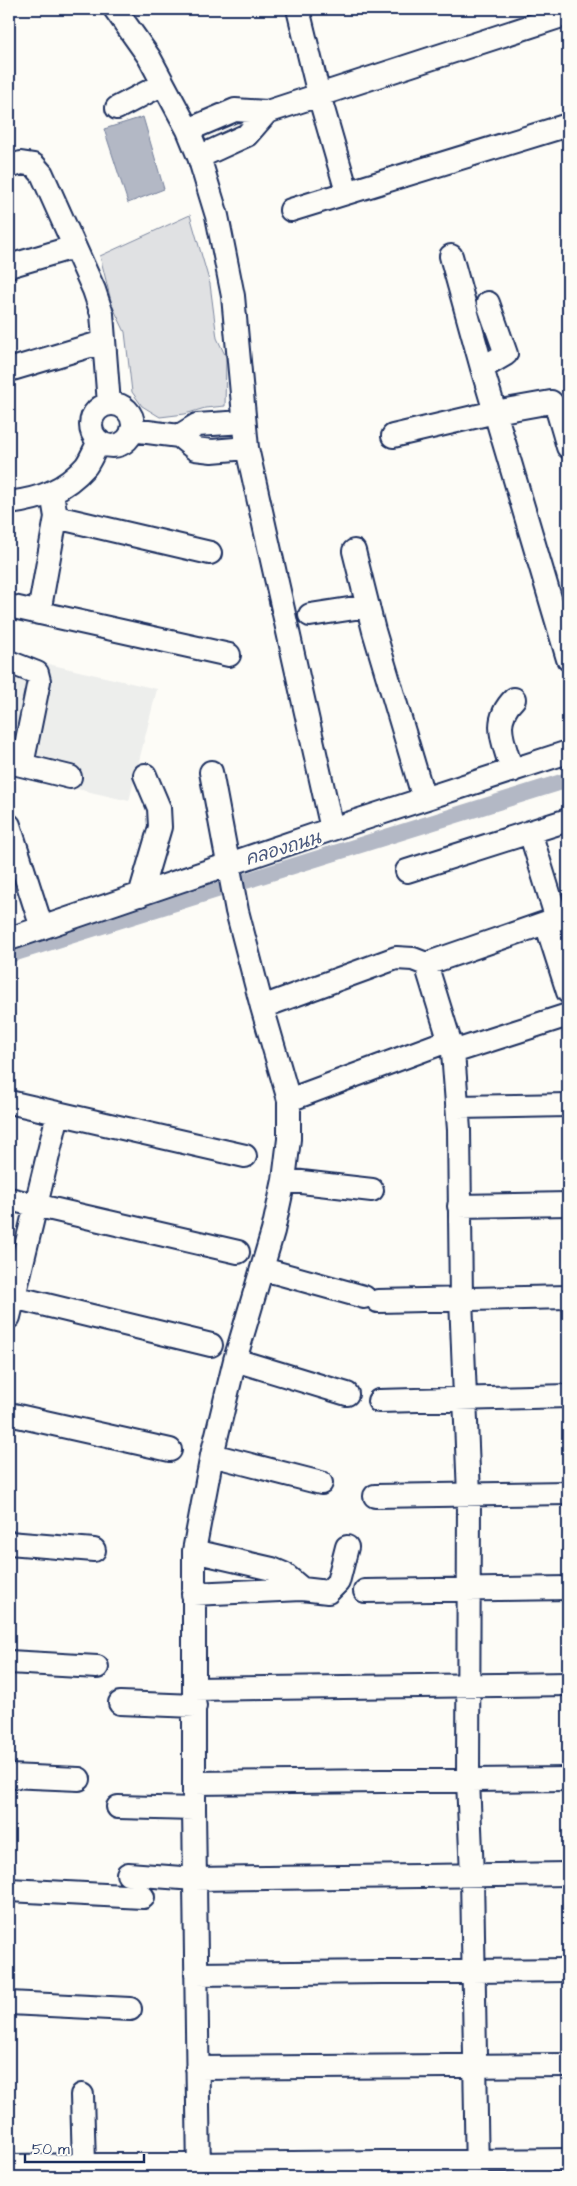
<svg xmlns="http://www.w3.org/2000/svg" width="577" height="2186" viewBox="0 0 577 2186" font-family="'Architects Daughter','Playpen Sans Thai',sans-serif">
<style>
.built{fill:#edeeec}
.green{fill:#e0e1e3;stroke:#7e88a0}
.water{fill:#b3b8c5;stroke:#76819c}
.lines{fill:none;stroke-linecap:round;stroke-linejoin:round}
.canal{stroke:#b3b8c5;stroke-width:16}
.minor-casing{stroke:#1b2f5e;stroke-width:26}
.minor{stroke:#fdfcf7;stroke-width:22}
.labels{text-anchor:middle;stroke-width:5;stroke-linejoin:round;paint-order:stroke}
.water-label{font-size:18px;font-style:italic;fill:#49587d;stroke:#fdfcf7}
</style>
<rect width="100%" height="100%" fill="#fdfcf7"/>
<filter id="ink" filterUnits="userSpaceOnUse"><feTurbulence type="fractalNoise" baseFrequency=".02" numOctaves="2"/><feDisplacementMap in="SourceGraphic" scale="10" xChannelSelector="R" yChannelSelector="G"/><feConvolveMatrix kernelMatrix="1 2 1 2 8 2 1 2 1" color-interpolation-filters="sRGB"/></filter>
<g filter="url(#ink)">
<path class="built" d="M9,655L157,689L129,801L9,773Z"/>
<path class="green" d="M190,215L210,284L217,338L226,357L225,406L205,408L185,414L160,417L142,406L132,392L125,332L112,305L100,256Z"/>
<path class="water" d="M143,117L164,189L128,203L104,129Z"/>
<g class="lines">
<path class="canal" d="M9,955L568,780"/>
<defs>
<path id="minor" d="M115,9L149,57L188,130L199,157L217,216L233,296L247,448L332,829
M298,9L319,95L347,192
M117,108L163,84
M188,130L235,110L267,112L568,14
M199,157L247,135L267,112
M9,167L21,163L34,165L42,174L94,290L102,314L109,404
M291,210L568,125
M451,256L482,368L568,659
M9,266L74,247
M482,368L506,354L488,303
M9,370L103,342
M91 425a21 21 0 1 1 42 0a21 21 0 1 1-42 0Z
M132,430L179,436L195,449L212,451L247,448
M179,436L197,425L244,422
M393,436L495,412L551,402L557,409L568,447
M9,503C40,499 64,491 86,466C91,459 95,449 99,441
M56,517L210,553
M354,551L374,631L424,799
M9,606L229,655
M39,613L56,517L52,493
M310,615L368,606
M9,662L37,673L39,681L22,765
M9,762L70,777
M512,771C504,742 491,722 514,699
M9,825L42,928
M530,832L557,919
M407,871L568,820
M140,895L160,827L159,808L145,775
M546,923L568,992
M9,939L332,829L568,752
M426,964L453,1052L459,1130L461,1299L469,1495L468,1780L472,1875L477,2177
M262,1007L396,958L413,959L426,964L568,915
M453,1052L568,1015
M289,1100L450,1040
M9,1102L245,1156
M457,1107L568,1105
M284,1180L372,1190
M9,1199L238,1252
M459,1206L568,1204
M263,1269L364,1297
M9,1296L211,1345
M378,1301L568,1297
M9,1317L58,1114
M235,1360L347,1394
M379,1401L568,1396
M9,1414L170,1450
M212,1455L321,1483
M375,1496L568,1493
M9,1543L94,1550
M194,1551L272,1569L284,1574L302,1589
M365,1591L568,1588
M193,1594L302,1589L328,1592L338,1582L347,1547
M9,1662L97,1667
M194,1689L568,1684
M120,1703L195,1706
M9,1776L79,1779
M194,1783L568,1779
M118,1807L194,1809
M128,1874L195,1879L568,1874
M9,1890L143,1897
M196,1974L568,1970
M9,2003L130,2009
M197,2068L568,2065
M82,2095L84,2164
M9,2166L568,2160
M199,2177L194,1809V1551L212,1455L235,1360L273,1231L284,1180L289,1139V1100L262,1007L237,911L211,772"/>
</defs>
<use href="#minor" class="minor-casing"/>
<use href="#minor" class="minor"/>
</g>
</g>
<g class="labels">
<g class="water-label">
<text transform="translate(283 848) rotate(-17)" y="6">คลองถนน</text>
</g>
</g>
<rect width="577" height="2186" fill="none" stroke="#fdfcf7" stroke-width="30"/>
<rect x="15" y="15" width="547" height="2156" fill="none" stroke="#1b2f5e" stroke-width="2" filter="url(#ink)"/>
<path d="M25 2154v8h119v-8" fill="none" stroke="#1b2f5e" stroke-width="2.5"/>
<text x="32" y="2154" font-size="15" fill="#1b2f5e" stroke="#fdfcf7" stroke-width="4" paint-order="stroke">50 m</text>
</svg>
